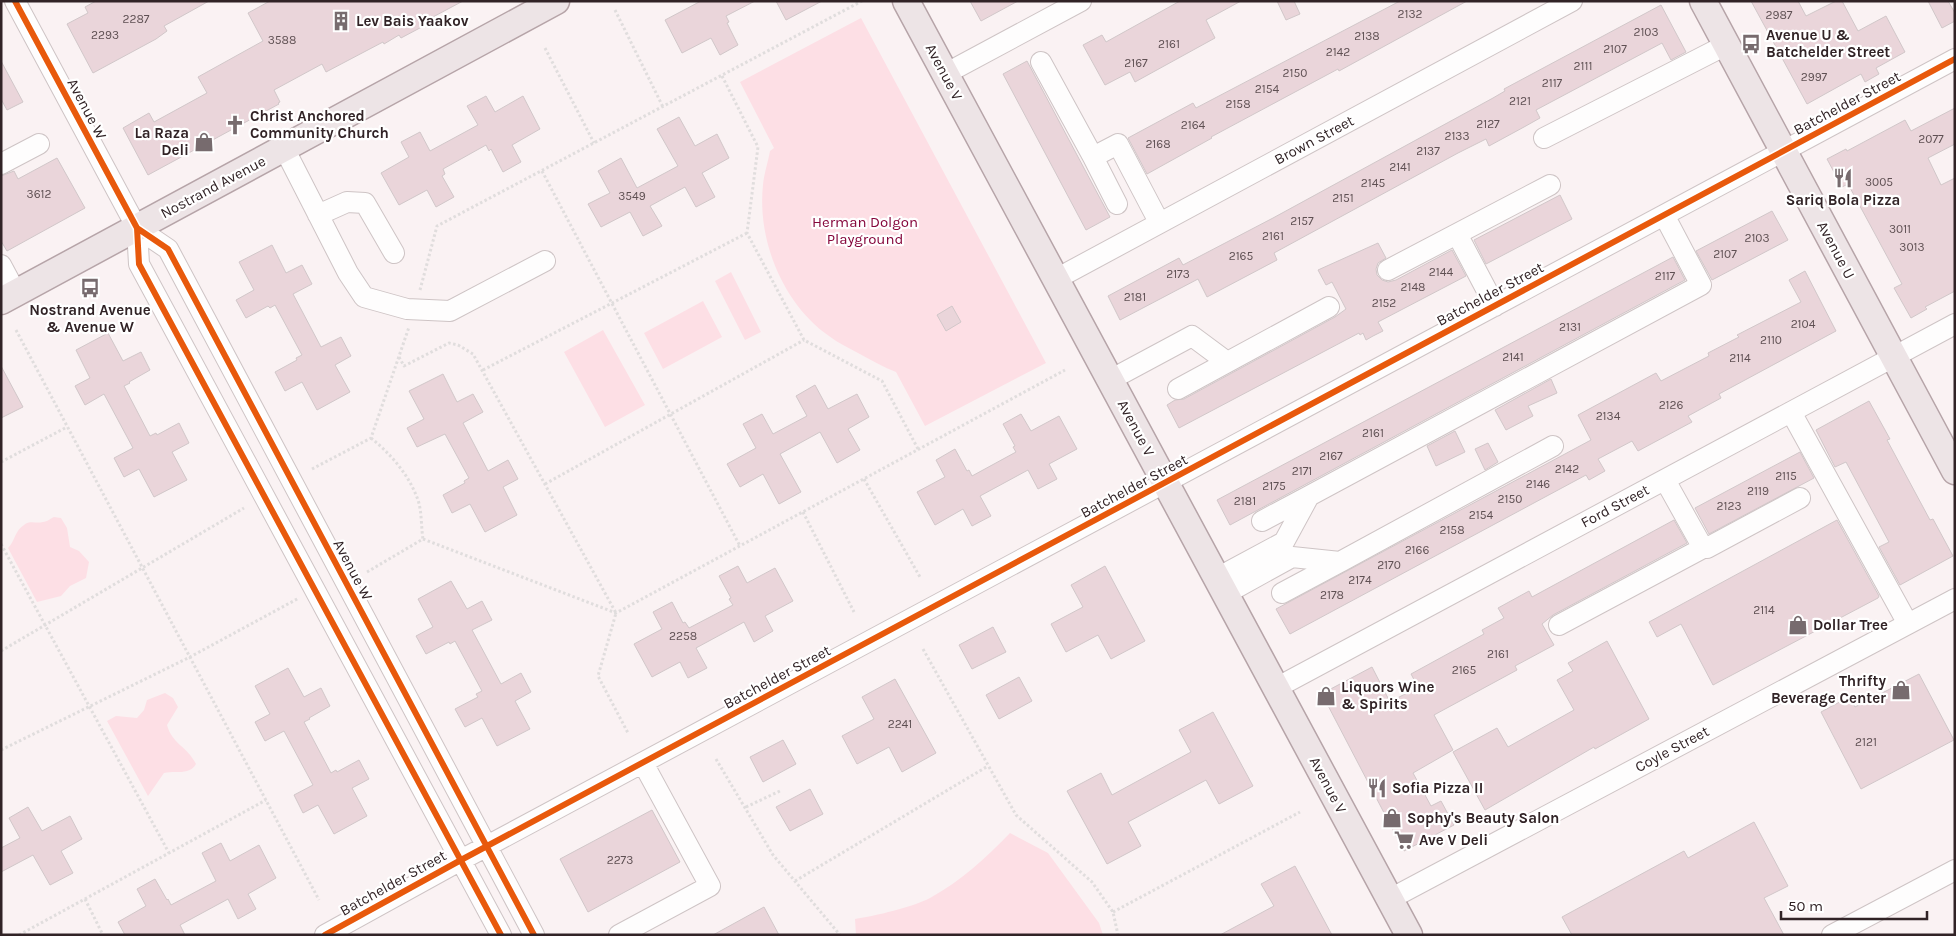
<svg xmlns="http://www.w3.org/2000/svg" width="1956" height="936" viewBox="0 0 1956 936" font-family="Karla,sans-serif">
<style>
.green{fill:#fddfe5}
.building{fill:#ead5da;stroke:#d1c7c9}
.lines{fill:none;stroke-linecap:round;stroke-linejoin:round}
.minor-casing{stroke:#cec4c5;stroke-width:22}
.major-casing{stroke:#b6a4a8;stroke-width:29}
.path{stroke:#e0dddd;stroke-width:3;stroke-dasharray:2.5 2.5;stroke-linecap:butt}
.minor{stroke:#fefdfd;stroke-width:20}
.major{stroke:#ede4e6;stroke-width:26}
.cycleway-casing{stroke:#fff;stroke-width:9}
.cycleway{stroke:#e8590c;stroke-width:6}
.labels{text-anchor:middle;stroke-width:4.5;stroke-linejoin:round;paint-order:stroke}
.number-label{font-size:12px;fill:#5f5053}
.poi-label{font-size:15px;font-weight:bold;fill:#312326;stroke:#fff;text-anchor:start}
.street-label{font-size:15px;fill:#312326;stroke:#fff}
.park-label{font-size:15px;fill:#85063b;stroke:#fff}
</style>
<rect width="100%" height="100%" fill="#faf2f3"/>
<path class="green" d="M861,18L1046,363L925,426L896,372C883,367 871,360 858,353C849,348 838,343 829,336C783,304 757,240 763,185C764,174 768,162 770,151L774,148L740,82Z
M731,272L761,332L745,340L715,281Z
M703,301L722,337L663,369L644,333Z
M603,330L645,405L605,427L564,352Z
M54,517L61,518L67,528L70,547L79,551L89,562L86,578L70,586L61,596L37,602L8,548C15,541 15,530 24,525C30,520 36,524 43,522C47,522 51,518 54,517Z
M165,693L173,698L178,707L167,725C172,744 187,746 196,764C189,776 175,770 164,773L148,796L107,721L116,716L137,718L144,710L147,700Z
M1010,833L1048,853L1099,923L1103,935H856L855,919C875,916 913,907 930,898C961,881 986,858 1010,833Z"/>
<path class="building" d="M96,1H209L164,26L167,31L156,39L93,73L67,24L88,13L85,7Z
M270,1H463L431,18L433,21L401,38L399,35L384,44L383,42L326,72L322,64L274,90L280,102L278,103L279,104L148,175L123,128L149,113L154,122L207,93L198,77L263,41L248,13Z
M701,1H755L726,16L729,22L727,23L738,45L720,55L711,38L682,53L665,20Z
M776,1H822L786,20Z
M970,1H1018L981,21Z
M1180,1H1241L1206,20L1215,38L1135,82L1130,72L1105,85L1083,45L1102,35L1106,42Z
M1277,1H1294L1300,14L1286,20Z
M1400,1H1467L1339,71L1338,69L1211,137L1212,138L1147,174L1128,138L1193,103L1196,108Z
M1751,1H1798L1806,16L1836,1H1842L1858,31L1886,16L1905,52L1876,68L1879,74L1865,82L1861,74L1807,104Z
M1928,1H1948L1955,13V21L1942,28Z
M1661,5L1686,52L1671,60L1662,43L1536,110L1540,118L1524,127L1489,146L1486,139L1458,153L1274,253L1277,260L1207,297L1198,279L1120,320L1108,296L1179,258L1183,265L1273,218L1493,98L1505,91L1504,89Z
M1,61L23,102L7,110L1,99Z
M1027,61L1110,217L1086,230L1003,74Z
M486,96L495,112L523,96L540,129L512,145L521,162L503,172L491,149L489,151L486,145L443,169L445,174L442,176L454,197L436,207L427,190L399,205L381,173L409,157L401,142L420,132L430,151L478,125L467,106Z
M1955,108V144L1928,158L1941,185L1955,178V291L1925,307L1927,309L1911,318L1894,288L1902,284L1848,184L1842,187L1827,159L1846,149L1847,151L1905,120L1911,131Z
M679,117L695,146L717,134L729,158L702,173L715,197L696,207L685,187L650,206L662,226L643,236L630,212L601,227L588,204L610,193L598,171L621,158L637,188L678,166L657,129Z
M57,158L85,208L7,251L1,241V176L14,171L18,179Z
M1560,195L1572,219L1486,264L1474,240Z
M1772,211L1788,240L1712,280L1696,251Z
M1378,243L1386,258L1378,263L1376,269L1377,275L1382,280L1388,282L1396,280L1452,250L1466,276L1378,322L1383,331L1373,336L1366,340L1363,333L1360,335L1359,333L1179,428L1167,405L1175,400L1184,399L1335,317L1346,309L1332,282L1326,285L1318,270Z
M272,245L286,273L302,265L312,284L293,294L321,347L341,337L351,356L335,365L350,392L317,410L302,382L285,391L275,372L297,360L296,358L302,355L275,305L270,308L268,306L246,318L236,300L254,290L239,262Z
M1673,257L1685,280L1230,525L1217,500Z
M1805,271L1836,331L1719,394L1721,398L1688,416L1692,422L1638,451L1632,441L1598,459L1605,471L1589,480L1586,475L1290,634L1276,609L1591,440L1578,415L1656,373L1661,381L1709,356L1708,353L1739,337L1737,335L1801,302L1789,280Z
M952,306L961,322L946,331L937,315Z
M108,333L123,361L141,352L150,370L129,382L130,383L124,386L150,436L156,433L157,435L179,423L189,443L172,452L187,480L154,497L139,469L124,477L114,458L133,448L104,394L85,405L75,386L90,378L76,350Z
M1,366L23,407L1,418Z
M443,374L457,402L473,394L483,412L463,423L488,471L508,460L518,479L503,487L517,515L485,532L470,504L452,513L443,495L465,483L464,481L469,478L445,434L417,447L407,428L424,419L409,391Z
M1551,379L1557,393L1528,406L1533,416L1506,430L1495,410Z
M815,385L828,409L857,394L869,417L848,429L860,450L837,463L820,432L780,454L801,492L779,504L763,474L740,487L727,464L756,448L743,424L762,414L773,434L807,416L796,396Z
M1869,401L1890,439L1887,440L1930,520L1933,519L1953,556L1900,585L1879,547L1889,542L1846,462L1835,467L1816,430Z
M1021,414L1031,431L1059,416L1077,449L1049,464L1057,479L1038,489L1028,470L980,496L991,516L972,526L963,509L935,525L917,492L945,477L936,460L955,449L967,471L969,470L972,476L1016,452L1013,447L1015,446L1003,424Z
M1455,431L1465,452L1436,466L1427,446Z
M1488,443L1498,462L1485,470L1475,449Z
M1800,452L1814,478L1709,534L1695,508Z
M1674,520L1687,543L1553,615L1542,624L1554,645L1515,666L1517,670L1434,715L1453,750L1413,773L1431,806L1441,801L1454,825L1404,851L1324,698L1325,692L1372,667L1390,702L1418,687L1411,674L1484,634L1482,630L1504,618L1498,608L1529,591L1532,597Z
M1837,520L1879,596L1878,598L1713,685L1681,624L1657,637L1649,622Z
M738,566L747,583L775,568L793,601L765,616L773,631L754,642L744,622L696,648L707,668L688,678L680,662L652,677L634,644L662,629L653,612L672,602L683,623L685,622L689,628L733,605L729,599L731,598L719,576Z
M1105,566L1145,641L1111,659L1098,635L1066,652L1051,624L1083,607L1071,585Z
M451,581L467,609L482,601L492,620L472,630L501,684L521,673L531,692L515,701L530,729L497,746L482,718L465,727L455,709L478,697L476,694L482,691L455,641L450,644L449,642L426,654L416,636L433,627L418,599Z
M993,627L1006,652L972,669L959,645Z
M1607,641L1649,719L1595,749L1594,747L1485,810L1453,752L1497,728L1508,747L1574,710L1557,680L1573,671L1568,663Z
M288,668L304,697L321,688L330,706L309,718L310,719L304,722L331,773L336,770L337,772L359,760L369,779L352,788L367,816L334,834L318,805L303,813L294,795L313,785L284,731L265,741L255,722L270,714L255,686Z
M1919,674L1954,740L1861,789L1821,712L1849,697L1855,707Z
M1019,677L1032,701L999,719L986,695Z
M895,679L936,753L902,772L889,747L857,764L842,736L874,719L862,697Z
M1213,712L1253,786L1219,804L1206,780L1128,822L1141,846L1107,864L1067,791L1101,773L1112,795L1191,752L1179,730Z
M783,740L796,764L763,782L750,757Z
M810,789L823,814L790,831L776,807Z
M28,807L42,831L70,816L82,839L61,851L73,873L50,885L33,855L1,872V848L20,838L9,818Z
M652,810L680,862L588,912L560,859Z
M1754,822L1788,886L1764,898L1784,935H1572L1562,917L1684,851L1688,858Z
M221,843L230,861L259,845L276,878L248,894L256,909L238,919L228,899L180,925L185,935H125L118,922L146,906L137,889L155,879L167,900L168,899L171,905L216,881L202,853Z
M1295,866L1332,935H1220L1274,906L1261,884Z
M764,907L779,935H713Z"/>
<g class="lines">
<defs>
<path id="minor" d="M15,1L137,228L139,264L501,935
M1041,62L1093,157
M945,74L1081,1
M1544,138L1726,45
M284,148L348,273L364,297L407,309L450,311L545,261
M1,164L39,144
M1117,204L1093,157L1118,144L1159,222
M318,215L347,202L365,203L394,253
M137,228L168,249L534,935
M1457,234L1495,306
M1,265L16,293
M1388,270L1550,185
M1056,279L1572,1
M1110,380L1192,336L1227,362
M1178,389L1329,307
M1791,412L1908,624
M1665,480L1703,548H1707L1800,498
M1262,521L1309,496
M1217,578L1284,542L1309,496L1701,285L1664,215
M1282,593L1340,562
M1225,594L1292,557L1340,562L1553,446
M1559,625L1703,548
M1276,688L1955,324
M1390,899L1955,599
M325,935L461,860L1955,59
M619,935L710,886L643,763
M1832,935L1955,870"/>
<path id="major" d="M906,1L1409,935
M1703,1L1955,471
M1,301L556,1"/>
</defs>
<use href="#minor" class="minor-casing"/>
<use href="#major" class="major-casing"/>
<path class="path" d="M615,10L663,107
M545,48L594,143
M722,76L758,147L747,233L804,340L882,381L918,449
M542,171L740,546
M420,290L437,226L862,1
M16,330L319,900
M399,357L404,366L449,343L458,345L473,354L616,613L598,676L628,733
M483,370L747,233
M371,438C391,454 409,475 418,500C422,512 421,527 423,539
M1,462L67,427
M312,469L371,438L409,327
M864,479L920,577
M545,484L804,340
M803,512L854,612
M1,544L169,853
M367,572L423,539L616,613L1065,370
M923,649L1016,815L1092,882L1113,912L1118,935
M1,651L244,508
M1,750L190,657L299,598
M716,759L773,855L840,935
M746,807L782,790
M795,881L988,766
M85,899L103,935
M1113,912L1300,812
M19,935L266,800"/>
<use href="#minor" class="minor"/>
<use href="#major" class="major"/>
<defs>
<path id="cycleway" d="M15,1L137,228L139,264L501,935
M137,228L168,249L534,935
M325,935L461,860L1955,59"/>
</defs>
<use href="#cycleway" class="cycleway-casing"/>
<use href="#cycleway" class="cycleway"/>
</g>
<defs>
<symbol id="building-bare" viewBox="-9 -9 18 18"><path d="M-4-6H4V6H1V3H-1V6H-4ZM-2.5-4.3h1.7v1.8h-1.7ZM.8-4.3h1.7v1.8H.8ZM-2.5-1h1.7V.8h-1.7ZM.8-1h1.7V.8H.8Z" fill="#776b6e" stroke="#fff" stroke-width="2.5" paint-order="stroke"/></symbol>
<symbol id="bus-bare" viewBox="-9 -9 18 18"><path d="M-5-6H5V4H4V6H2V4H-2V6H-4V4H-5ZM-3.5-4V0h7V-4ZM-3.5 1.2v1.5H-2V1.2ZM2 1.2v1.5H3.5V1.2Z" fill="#776b6e" stroke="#fff" stroke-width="2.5" paint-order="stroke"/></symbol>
<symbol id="church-bare" viewBox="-9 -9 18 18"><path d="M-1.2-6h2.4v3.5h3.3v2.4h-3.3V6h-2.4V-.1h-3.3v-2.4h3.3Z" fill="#776b6e" stroke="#fff" stroke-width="2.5" paint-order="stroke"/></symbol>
<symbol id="shop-bare" viewBox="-9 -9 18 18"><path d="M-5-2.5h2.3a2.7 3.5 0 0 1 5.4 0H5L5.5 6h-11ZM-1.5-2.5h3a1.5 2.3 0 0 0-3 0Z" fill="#776b6e" stroke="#fff" stroke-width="2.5" paint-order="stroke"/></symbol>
<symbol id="restaurant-bare" viewBox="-9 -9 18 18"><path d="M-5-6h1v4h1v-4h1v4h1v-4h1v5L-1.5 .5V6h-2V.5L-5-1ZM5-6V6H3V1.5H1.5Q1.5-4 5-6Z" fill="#776b6e" stroke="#fff" stroke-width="2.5" paint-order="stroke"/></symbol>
<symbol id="supermarket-bare" viewBox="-9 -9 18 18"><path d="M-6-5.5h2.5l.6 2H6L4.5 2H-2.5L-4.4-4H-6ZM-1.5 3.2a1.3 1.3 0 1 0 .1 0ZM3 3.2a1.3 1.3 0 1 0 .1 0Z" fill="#776b6e" stroke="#fff" stroke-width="2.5" paint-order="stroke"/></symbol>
</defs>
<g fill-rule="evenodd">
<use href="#building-bare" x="327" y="7" width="28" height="28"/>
<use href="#bus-bare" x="1737" y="30" width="28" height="28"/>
<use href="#church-bare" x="221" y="111" width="28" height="28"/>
<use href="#shop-bare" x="190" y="128" width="28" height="28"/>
<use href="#restaurant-bare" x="1829" y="164" width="28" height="28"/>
<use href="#bus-bare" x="76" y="274" width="28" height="28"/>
<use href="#shop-bare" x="1784" y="611" width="28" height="28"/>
<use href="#shop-bare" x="1887" y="676" width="28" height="28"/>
<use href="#shop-bare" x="1312" y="682" width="28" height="28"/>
<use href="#restaurant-bare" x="1363" y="774" width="28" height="28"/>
<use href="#shop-bare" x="1378" y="804" width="28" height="28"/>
<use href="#supermarket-bare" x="1390" y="826" width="28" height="28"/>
</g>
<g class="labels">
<g class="number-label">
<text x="1410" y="18">2132</text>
<text x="1779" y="19">2987</text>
<text x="136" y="23">2287</text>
<text x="1646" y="36">2103</text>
<text x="105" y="39">2293</text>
<text x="1367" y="40">2138</text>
<text x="282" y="44">3588</text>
<text x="1169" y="48">2161</text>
<text x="1615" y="53">2107</text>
<text x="1338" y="56">2142</text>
<text x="1136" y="67">2167</text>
<text x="1583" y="70">2111</text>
<text x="1295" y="77">2150</text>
<text x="1814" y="81">2997</text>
<text x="1552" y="87">2117</text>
<text x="1267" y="93">2154</text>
<text x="1520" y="105">2121</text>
<text x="1238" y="108">2158</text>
<text x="1488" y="128">2127</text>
<text x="1193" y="129">2164</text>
<text x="1457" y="140">2133</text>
<text x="1931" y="143">2077</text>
<text x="1158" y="148">2168</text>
<text x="1428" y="155">2137</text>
<text x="1400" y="171">2141</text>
<text x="1879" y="186">3005</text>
<text x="1373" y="187">2145</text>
<text x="39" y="198">3612</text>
<text x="632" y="200">3549</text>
<text x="1343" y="202">2151</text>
<text x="1302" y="225">2157</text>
<text x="1900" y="233">3011</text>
<text x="1273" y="240">2161</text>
<text x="1757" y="242">2103</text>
<text x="1912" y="251">3013</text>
<text x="1725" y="258">2107</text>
<text x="1241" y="260">2165</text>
<text x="1441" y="276">2144</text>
<text x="1178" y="278">2173</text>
<text x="1665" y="280">2117</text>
<text x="1413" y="291">2148</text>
<text x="1135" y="301">2181</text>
<text x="1384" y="307">2152</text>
<text x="1803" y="328">2104</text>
<text x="1570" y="331">2131</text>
<text x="1771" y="344">2110</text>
<text x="1513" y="361">2141</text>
<text x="1740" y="362">2114</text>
<text x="1671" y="409">2126</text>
<text x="1608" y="420">2134</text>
<text x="1373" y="437">2161</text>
<text x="1331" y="460">2167</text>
<text x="1567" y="473">2142</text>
<text x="1302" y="475">2171</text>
<text x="1786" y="480">2115</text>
<text x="1538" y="488">2146</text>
<text x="1274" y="490">2175</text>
<text x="1758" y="495">2119</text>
<text x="1510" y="503">2150</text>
<text x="1245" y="505">2181</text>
<text x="1729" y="510">2123</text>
<text x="1481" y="519">2154</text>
<text x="1452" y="534">2158</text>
<text x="1417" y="554">2166</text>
<text x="1389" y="569">2170</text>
<text x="1360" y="584">2174</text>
<text x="1332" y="599">2178</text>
<text x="1764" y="614">2114</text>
<text x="683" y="640">2258</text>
<text x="1498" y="658">2161</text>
<text x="1464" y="674">2165</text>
<text x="900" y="728">2241</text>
<text x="1866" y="746">2121</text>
<text x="620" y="864">2273</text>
</g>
<g class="poi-label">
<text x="356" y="26">Lev Bais Yaakov</text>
<text x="1766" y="40">Avenue U &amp;<tspan x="1766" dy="17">Batchelder Street</tspan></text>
<text x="250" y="121">Christ Anchored<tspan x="250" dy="17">Community Church</tspan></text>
<text x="189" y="138" text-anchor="end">La Raza<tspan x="189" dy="17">Deli</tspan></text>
<text x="1843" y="205" text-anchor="middle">Sariq Bola Pizza</text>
<text x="90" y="315" text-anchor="middle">Nostrand Avenue<tspan x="90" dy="17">&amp; Avenue W</tspan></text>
<text x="1813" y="630">Dollar Tree</text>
<text x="1886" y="686" text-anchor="end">Thrifty<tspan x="1886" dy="17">Beverage Center</tspan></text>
<text x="1341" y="692">Liquors Wine<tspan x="1341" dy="17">&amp; Spirits</tspan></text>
<text x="1392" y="793">Sofia Pizza II</text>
<text x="1407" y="823">Sophy's Beauty Salon</text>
<text x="1419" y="845">Ave V Deli</text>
</g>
<g class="street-label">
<text transform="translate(944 72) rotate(62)" y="5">Avenue V</text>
<text transform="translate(1847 103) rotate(-28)" y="5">Batchelder Street</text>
<text transform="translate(87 109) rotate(62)" y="5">Avenue W</text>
<text transform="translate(1314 140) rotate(-28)" y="5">Brown Street</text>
<text transform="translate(213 187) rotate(-28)" y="5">Nostrand Avenue</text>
<text transform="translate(1836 250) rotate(62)" y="5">Avenue U</text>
<text transform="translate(1490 294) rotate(-28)" y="5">Batchelder Street</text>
<text transform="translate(1136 428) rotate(62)" y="5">Avenue V</text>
<text transform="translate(1134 486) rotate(-28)" y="5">Batchelder Street</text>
<text transform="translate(1615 506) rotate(-28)" y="5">Ford Street</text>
<text transform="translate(353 570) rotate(62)" y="5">Avenue W</text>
<text transform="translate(777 677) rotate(-28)" y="5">Batchelder Street</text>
<text transform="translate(1672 749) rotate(-28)" y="5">Coyle Street</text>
<text transform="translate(1328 785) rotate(62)" y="5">Avenue V</text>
<text transform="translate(393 883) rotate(-29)" y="5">Batchelder Street</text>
</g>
<g class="park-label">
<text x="865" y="227">Herman Dolgon<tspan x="865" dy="17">Playground</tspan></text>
</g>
</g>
<rect width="1956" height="936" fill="none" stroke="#312326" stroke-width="5"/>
<path d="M1781 911v8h146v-8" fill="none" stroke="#312326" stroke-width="2.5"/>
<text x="1788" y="911" font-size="15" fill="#312326" stroke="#ffffff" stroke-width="4" paint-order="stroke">50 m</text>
</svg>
